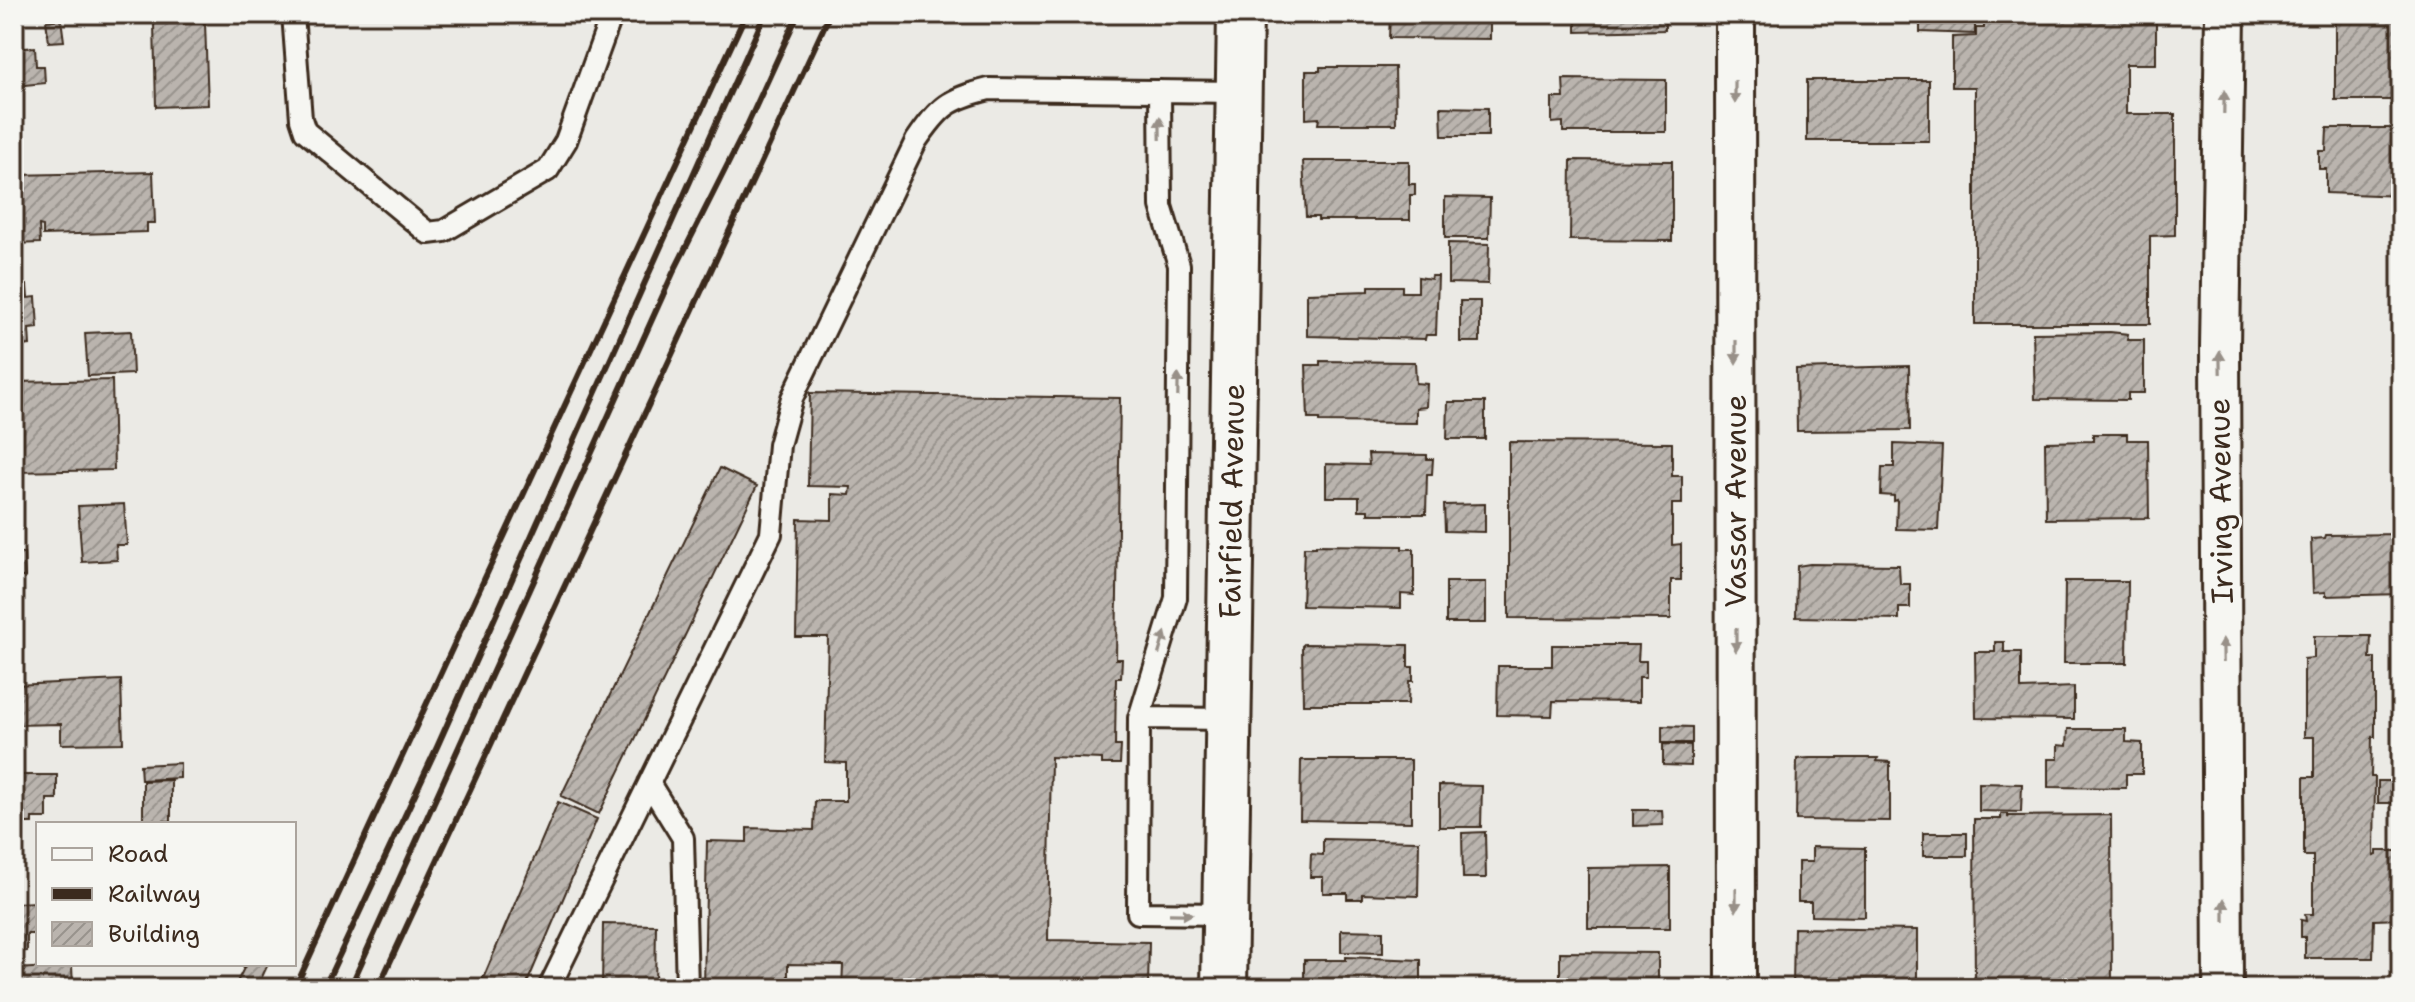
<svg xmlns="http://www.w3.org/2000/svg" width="2415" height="1002" viewBox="0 0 2415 1002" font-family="'Shantell Sans',sans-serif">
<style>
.building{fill:url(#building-hatch);stroke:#3b2a1e;stroke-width:2}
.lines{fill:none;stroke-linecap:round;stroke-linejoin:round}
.lane-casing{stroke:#3b2a1e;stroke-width:26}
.street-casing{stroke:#3b2a1e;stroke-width:44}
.secondary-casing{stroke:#3b2a1e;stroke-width:50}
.lane{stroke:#f6f6f2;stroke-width:20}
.street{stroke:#f6f6f2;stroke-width:38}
.secondary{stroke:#f6f6f2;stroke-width:44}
.rail{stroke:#3b2a1e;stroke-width:6}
.oneway{fill:#989088}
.labels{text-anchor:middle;stroke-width:6;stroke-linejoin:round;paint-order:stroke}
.street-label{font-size:30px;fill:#3b2a1e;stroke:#f6f6f2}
</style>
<defs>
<pattern id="building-hatch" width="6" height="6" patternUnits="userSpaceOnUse" patternTransform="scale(2)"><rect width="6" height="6" fill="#bab4ae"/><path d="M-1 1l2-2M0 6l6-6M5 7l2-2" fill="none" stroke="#98938d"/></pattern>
</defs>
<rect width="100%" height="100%" fill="#ebeae5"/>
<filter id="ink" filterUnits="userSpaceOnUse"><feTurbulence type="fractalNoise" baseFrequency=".0125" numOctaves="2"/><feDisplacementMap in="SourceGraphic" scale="16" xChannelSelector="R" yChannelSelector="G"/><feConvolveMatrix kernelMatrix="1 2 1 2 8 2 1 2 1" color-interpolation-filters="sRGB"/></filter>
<g filter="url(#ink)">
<path class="building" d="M1390,14H1490V39L1389,38Z
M1576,14H1665V30L1576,32Z
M1920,14H1975V34L1920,32Z
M1984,14H2156V64H2126V114H2175V235L2150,236V324H1975V87H1952V37L1976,36V28H1984Z
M2335,14H2401V100H2335Z
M61,19L64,41L49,42L46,21Z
M205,23L208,105L156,107L154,24Z
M35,47L36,66H44L45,83L14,86V49Z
M1320,67H1395L1396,124H1318L1319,118L1306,119V71H1320Z
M1563,79L1666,80V132H1563V122L1552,123V98H1564Z
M1807,80H1929V141H1807Z
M1441,107L1488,108V136H1442Z
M2327,128H2392V176H2401V196L2326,193V169H2319V151H2326Z
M1571,160L1672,161V241L1570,240Z
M1303,161H1409V184H1415V195H1410V220H1318V217H1306Z
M153,172L155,223H147V232L43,235V226L39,225L40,243L14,244V175Z
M1445,197L1490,198L1489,238H1445Z
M1448,243L1489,244L1488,284L1448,283Z
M14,268H17L18,285H27L28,298L36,297L38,328L29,329L30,345L21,346L18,359H14Z
M1432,276H1438L1436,335H1426L1425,339L1307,336V293L1369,291V286H1402V292H1418V277L1431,279Z
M1460,301H1480V342H1460Z
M131,331L133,374L88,376L85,333Z
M2110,332L2128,334L2127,340H2144V393H2128V400L2035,399L2033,333Z
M1320,361L1415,362L1416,383L1427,384L1426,407L1416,408V423L1319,422V419H1308L1306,365H1320Z
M1909,366L1910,430L1797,431L1796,369Z
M112,380L114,470L14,472V382Z
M810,393L1120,398L1116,659H1122L1121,678H1116L1115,746H1121L1120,764H1102V759L1051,757L1048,940L1149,942L1148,988H842L843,965L788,964V988H704L707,841L747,842V828L814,830L815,801H846V763L825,762L828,637H796L798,519L832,520V494L850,495L851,487L808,486Z
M1448,402H1485V439H1447Z
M2093,434H2127V440H2148L2149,518L2046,519L2045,442L2093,441Z
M1509,442L1672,443V476H1682V504H1672V545L1681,544V580H1671V619L1509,618Z
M1894,444L1942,446L1938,530L1896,529L1897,500L1894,501V496L1881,495L1882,467H1894Z
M1368,454L1427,455V459H1433L1432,474H1427L1426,514H1368V510H1359V497H1326V464L1369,465Z
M720,468L757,486L599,814L561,796Z
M124,504L127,545H116L117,560L82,562L78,506Z
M1485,504V532L1445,531L1444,505Z
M2401,534V594L2326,596V592L2313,593L2311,539L2325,538L2326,535Z
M1316,545L1402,546V549H1414V595L1401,594V608L1302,606L1304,547H1316Z
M14,553H24L25,577H14Z
M1810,564L1899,565L1900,584H1910V608H1899V619L1796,617L1797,566Z
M2065,581H2128L2127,663H2064Z
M1446,582H1486V623H1446Z
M2314,636H2371L2370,658H2375V737H2372L2371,777H2375L2374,856L2377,855V851H2401V919L2374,920L2373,958H2305V937H2301V920L2306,921L2305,914H2313V856H2304V777H2314V737H2304V659L2314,658Z
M1995,642H2004V652H2021V689L2074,687V719L1976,718L1975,652H1995Z
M1304,644L1408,645V667H1413V681H1409L1408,704H1303L1302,646Z
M1552,645H1639L1638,661H1646V677H1639V702L1553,701L1552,716L1497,715L1498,666H1552Z
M121,680L123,743L61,744V724L14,725V685Z
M1662,726L1692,727V743H1662Z
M2068,729H2126V742L2142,743V774H2126V788L2048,787V759H2058V745L2067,746Z
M1663,744L1691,745V766L1663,765Z
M1809,758H1878L1877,761L1890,762V821L1796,820L1797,759Z
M1301,760H1411V822L1300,820Z
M180,763V778L141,780L140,765Z
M14,775H57V799H47V818H32V823H14Z
M171,780V821H143V781Z
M2378,781H2400V803H2378Z
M1979,783L2022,784L2021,812L1979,811Z
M1439,785L1482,786L1481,827H1439Z
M558,802L597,819L525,988H479Z
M1633,810H1662L1663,825L1633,826Z
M2008,813V818L2009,816L2111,815L2112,988H1975L1974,819H2001V814Z
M1485,832L1486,878H1463L1462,833Z
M1923,833H1967V856H1923Z
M1323,839L1419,841L1418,896L1362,894V899H1347V893H1323V877H1310L1311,854L1323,855Z
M1812,847L1865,848V917L1811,916V902H1798V862H1812Z
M1670,867V928H1588V868Z
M38,902V934H27V951L14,952V903Z
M603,924L656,925L655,988H602Z
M1794,928L1917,930V988H1793Z
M1341,930L1383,931V953L1341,952Z
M1560,952L1658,953V988H1560Z
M1346,957L1421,960V988H1304V960H1346Z
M246,964H268L257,988H234Z
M72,966L73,988H14V969Z"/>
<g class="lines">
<defs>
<path id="lane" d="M293,14L301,119L305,131L428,233L444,231L548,170L566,141L612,14
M1160,91L1161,206L1179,265L1176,598L1139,718L1138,913L1225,914
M1139,718L1228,719
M649,783L683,838L687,988
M549,988L771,534L779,445L792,398L916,141C940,106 948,99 989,89L1239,92"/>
<path id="street" d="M1735,14L1736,988
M2223,988L2220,348L2225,14"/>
<path id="secondary" d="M1224,988L1240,14"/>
</defs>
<use href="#lane" class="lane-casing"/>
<use href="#street" class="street-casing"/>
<use href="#secondary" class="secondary-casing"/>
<use href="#lane" class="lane"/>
<use href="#street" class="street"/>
<use href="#secondary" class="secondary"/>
<path class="rail" d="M295,988L746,14
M324,988L437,747L765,14
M350,988L673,273L745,130L798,14
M378,988L830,14"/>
</g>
<defs><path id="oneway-solid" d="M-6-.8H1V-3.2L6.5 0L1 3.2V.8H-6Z" transform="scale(2)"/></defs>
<g class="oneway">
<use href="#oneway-solid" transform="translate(1735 92) rotate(90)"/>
<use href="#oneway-solid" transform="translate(2224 102) rotate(-89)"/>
<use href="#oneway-solid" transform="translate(1160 128) rotate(-91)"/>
<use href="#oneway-solid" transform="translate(1736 352) rotate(90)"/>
<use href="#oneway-solid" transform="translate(2220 362) rotate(-91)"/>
<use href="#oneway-solid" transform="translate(1178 385) rotate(-89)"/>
<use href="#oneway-solid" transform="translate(1736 640) rotate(90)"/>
<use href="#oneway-solid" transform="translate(1162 643) rotate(-73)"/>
<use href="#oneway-solid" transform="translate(2223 650) rotate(-91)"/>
<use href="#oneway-solid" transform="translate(1736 900) rotate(90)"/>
<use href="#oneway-solid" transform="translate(2224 910) rotate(-90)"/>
<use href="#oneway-solid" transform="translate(1181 914) rotate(1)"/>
</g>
</g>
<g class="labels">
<g class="street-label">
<text transform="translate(1232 501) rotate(-89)" y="10">Fairfield Avenue</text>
<text transform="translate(1736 501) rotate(-90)" y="10">Vassar Avenue</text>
<text transform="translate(2221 501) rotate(-91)" y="10">Irving Avenue</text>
</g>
</g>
<rect width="2415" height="1002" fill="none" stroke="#f6f6f2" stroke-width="48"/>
<rect x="24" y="24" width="2367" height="954" fill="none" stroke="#3b2a1e" stroke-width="3" filter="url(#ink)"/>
<rect x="36" y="822" width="260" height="144" fill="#f6f6f2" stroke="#aba49d" stroke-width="2"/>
<rect x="52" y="848" width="40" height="12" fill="#f6f6f2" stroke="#aba49d" stroke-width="2"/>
<text x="108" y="862" font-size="24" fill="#3b2a1e">Road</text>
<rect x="52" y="888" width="40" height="12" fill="#3b2a1e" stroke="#aba49d" stroke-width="2"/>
<text x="108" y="902" font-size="24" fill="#3b2a1e">Railway</text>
<rect x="52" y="922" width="40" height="24" fill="url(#building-hatch)" stroke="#aba49d" stroke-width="2"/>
<text x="108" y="942" font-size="24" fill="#3b2a1e">Building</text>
</svg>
